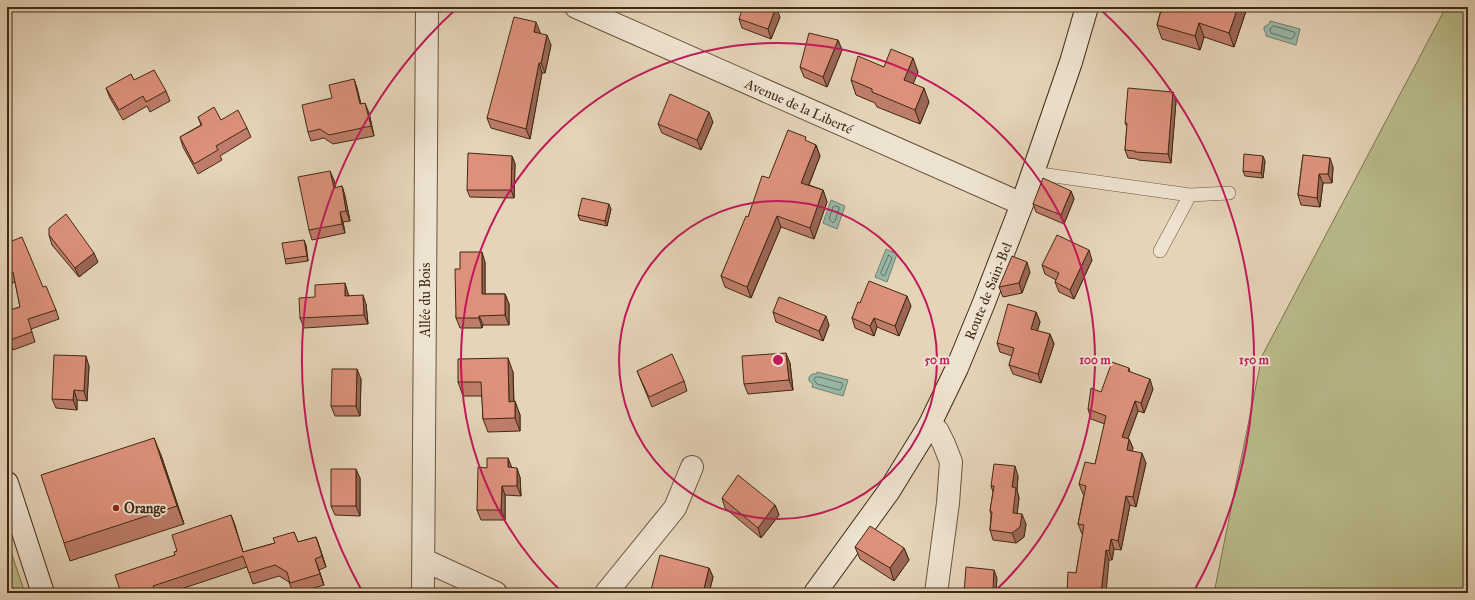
<svg xmlns="http://www.w3.org/2000/svg" width="1475" height="600" viewBox="0 0 1475 600" font-family="'IM FELL Great Primer',serif">
<style>
.green{fill:#babb8b;stroke:#7e724f}
.water{fill:#97b9aa;stroke:#757f6e}
.lines{fill:none;stroke-linecap:round;stroke-linejoin:round}
.shore{stroke:#6c715e;stroke-width:1}
.lane-casing{stroke:#6a543c;stroke-width:14}
.street-casing{stroke:#6a543c;stroke-width:24}
.secondary-casing{stroke:#412913;stroke-width:24}
.lane{stroke:#eee3d1;stroke-width:13}
.street{stroke:#eee3d1;stroke-width:22}
.secondary{stroke:#eee3d1;stroke-width:22}
.wall{fill:#be7d6a;stroke:#412913}
.shaded-wall{fill:#9b6656;stroke:#412913}
.building{fill:#dd917b;stroke:#412913}
.ring{fill:none;stroke:#c2185b;stroke-width:2}
.poi-dot{fill:#8f2418;stroke:#eee3d1;stroke-width:1.5}
.labels{text-anchor:middle;stroke-width:4;stroke-linejoin:round;paint-order:stroke}
.street-label{font-size:14px;fill:#412913;stroke:#eee3d1}
.poi-label{font-size:14px;font-weight:bold;fill:#412913;stroke:#eee3d1;text-anchor:start}
.centre{fill:#c2185b;stroke:#eee3d1;stroke-width:2}
.ring-label{font-size:12px;text-anchor:middle;font-weight:bold;fill:#c2185b;stroke:#eee3d1;stroke-width:4;stroke-linejoin:round;paint-order:stroke}
</style>
<rect width="100%" height="100%" fill="#e5d4b8"/>
<filter id="stains"><feTurbulence type="fractalNoise" baseFrequency=".005" numOctaves="4"/><feColorMatrix values="0 0 0 0 .2 0 0 0 0 .09 0 0 0 0 .02 0 0 0 .5 -.17"/></filter>
<radialGradient id="worn" r=".72"><stop offset=".6" stop-color="#630" stop-opacity="0"/><stop offset="1" stop-color="#630" stop-opacity=".3"/></radialGradient>
<path class="green" d="M1446,7H1468V593H1214L1262,356Z
M7,540L25,593H7Z"/>
<path class="water" d="M1270,21L1300,29L1296,45L1266,36V33L1264,30V27L1269,24Z
M831,200L845,206L837,229L823,223Z
M886,249L897,254L887,282L875,277Z
M817,372L848,380L843,396L812,387L813,384L809,381V377L812,374H817Z"/>
<g class="lines">
<path class="shore" d="M1274,26L1294,32L1295,34L1293,38L1291,39L1271,33L1270,29Z
M835,206L839,207V209L835,221L833,223L829,219L833,207Z
M889,255L892,258L885,275L883,276L881,273Z
M816,377H820L842,383L843,384L841,389L839,390L817,384L814,380Z"/>
<defs>
<path id="lane" d="M1033,173L1190,195L1229,193
M1160,251L1190,195"/>
<path id="street" d="M576,7L1022,204
M929,426L937,430L944,444L951,462L948,503L936,593
M424,560L496,593
M423,593L427,7
M606,593L675,508L692,467"/>
<path id="secondary" d="M7,483L43,593
M815,593L889,491L929,426L957,368L983,305L1022,204L1071,62L1087,7"/>
</defs>
<use href="#lane" class="lane-casing"/>
<use href="#street" class="street-casing"/>
<use href="#secondary" class="secondary-casing"/>
<use href="#lane" class="lane"/>
<use href="#street" class="street"/>
<use href="#secondary" class="secondary"/>
</g>
<path class="wall" d="M1162,7H1251L1250,9L1247,8L1234,47L1204,37L1200,50L1162,39L1157,25Z
M780,17L771,39L742,28L739,19Z
M540,32V33L551,45L545,73H542L530,139L491,128L487,118Z
M838,40L842,50L827,87L804,77L800,67Z
M884,67L918,72L913,83L929,102L920,124L877,107L875,103L856,95L851,80Z
M354,79L357,88L361,104L369,113L374,136L333,144L324,138L311,141L308,132L332,98Z
M134,80L166,91L170,101L150,112L147,106L123,120L110,98L106,88Z
M1173,92L1176,101L1171,163L1138,160L1137,159L1128,158L1125,150L1127,127L1125,123Z
M198,117L221,120L247,128L251,137L220,156L222,160L198,174L183,147L180,137L201,125Z
M713,122L701,150L662,133L658,124Z
M808,142L816,145L820,156L809,185L823,190L827,202L814,239L781,227L751,298L725,287L721,276L748,217L769,178Z
M1303,155L1333,167L1332,183H1323L1320,207L1301,205L1298,195Z
M512,156L515,164L514,198L470,197L467,190Z
M1265,161L1263,178L1245,176L1243,171Z
M334,180L335,188L342,186L345,196L350,221L343,222L345,233L312,240L309,230Z
M1071,191L1074,199L1064,224L1036,212L1033,204Z
M611,209L607,226L580,220L578,215Z
M49,235L98,262L79,277L52,245Z
M7,243L43,287L56,310L59,319L31,329L35,342L13,350L7,335V311L20,307L15,282L7,285Z
M306,245L308,261L286,264L285,259Z
M1092,260L1074,299L1059,292L1055,282L1056,280L1045,274L1042,265Z
M485,262V294H505L509,304V325H483L482,328H460L456,318L460,269Z
M1030,272L1022,293L1003,297L999,287Z
M348,293V295L366,304L368,324L304,328L300,318L315,297Z
M860,303L911,306L899,336L877,327L874,336L855,328L852,318Z
M773,312L829,325L823,341L776,322Z
M1036,312L1040,322L1037,331L1050,334L1054,344L1041,383L1013,374L1009,365L1012,356L1000,352L997,343Z
M790,363L793,390L748,394L744,384Z
M89,366L87,401L77,400V410L56,408L52,399Z
M1129,368L1130,372L1153,389L1144,413L1138,411L1128,438L1129,439L1133,448L1132,451L1146,463L1136,507L1130,505L1121,550L1114,549L1112,560H1109L1076,573L1083,534H1082L1078,524L1084,494H1083L1079,484L1095,464L1105,424L1091,419L1088,409L1101,392Z
M637,371L684,381L687,391L652,407Z
M513,372L514,401L520,415V431L488,432L483,419L482,396H463L458,382Z
M361,379L360,416H335L331,406Z
M161,455L184,524L70,561L64,543Z
M508,458L511,468L520,477L521,496L505,495V520H481L477,510L487,468Z
M1018,476L1017,490L1019,498L1017,514L1026,524L1024,537L1016,543L993,540L990,530L991,514L990,511L993,492L991,486Z
M360,478V516L335,515L331,506Z
M722,498L775,505L779,515L761,538L725,508Z
M231,515L243,552L275,543L294,532L298,542L316,537L326,567L319,570L324,585L297,593H293L289,582L279,576L253,584L247,567L169,593H121L175,555L177,551Z
M855,547L904,548L909,560L894,581L860,559Z
M709,568L713,577L709,593H652L651,590Z"/>
<path class="shaded-wall" d="M776,7L780,17L771,39L768,29Z
M1238,7H1247V8L1234,47L1229,33Z
M536,22L540,32L537,42L534,32Z
M1199,23L1204,37L1200,50L1195,36Z
M547,35L551,45L545,73L541,63Z
M838,40L842,50L827,87L823,77Z
M913,58L918,72L909,94L904,80Z
M539,63L542,73L530,139L526,129Z
M354,79L357,88L363,114L360,104Z
M924,88L929,102L920,124L915,110Z
M1173,92L1176,101L1171,163L1168,154Z
M365,103L369,113L374,136L371,126Z
M709,112L713,122L701,150L697,140Z
M816,145L820,156L805,194L801,183Z
M512,156L515,164L514,198L511,190Z
M1263,156L1265,161L1263,178L1261,173Z
M1330,158L1333,167L1332,183L1328,174Z
M330,171L334,180L338,198L334,188Z
M1319,174L1323,183L1320,207L1317,198Z
M342,186L345,196L350,221L346,211Z
M823,190L827,202L814,239L810,228Z
M1071,191L1074,199L1064,224L1061,215Z
M609,204L611,209L607,226L605,221Z
M340,212L343,222L345,233L342,224Z
M777,216L781,227L751,298L747,287Z
M304,240L306,245L308,261L307,256Z
M1089,250L1092,260L1074,299L1070,290Z
M482,252L485,262V304L482,294Z
M94,253L98,262L79,277L75,268Z
M1027,262L1030,272L1022,293L1019,283Z
M345,283L348,293L349,306L345,296Z
M505,294L509,304V325L505,315Z
M363,295L366,304L368,324L364,315Z
M907,296L911,306L899,336L895,326Z
M1036,312L1040,322L1035,339L1031,329Z
M479,316L483,325L482,328L479,318Z
M826,316L829,325L823,341L819,331Z
M874,318L877,327L874,336L870,326Z
M1050,334L1054,344L1041,383L1038,374Z
M786,353L790,363L793,390L789,380Z
M86,356L89,366L87,401L84,391Z
M508,358L513,372L514,415L509,402Z
M357,369L361,379L360,416L356,406Z
M1150,379L1153,389L1144,413L1141,403Z
M74,390L77,400V410L73,400Z
M515,401L520,415V431L515,418Z
M1135,401L1138,411L1125,447L1122,437Z
M154,438L161,455L184,524L177,506Z
M1129,439L1133,448L1130,459L1127,450Z
M1142,453L1146,463L1136,507L1133,497Z
M508,458L512,468L508,467Z
M1015,466L1018,476L1017,490L1019,498L1016,523L1013,513L1012,487Z
M517,468L520,477L521,496L517,486Z
M356,469L360,478V516L356,506Z
M502,486L505,495V520L501,510Z
M1126,496L1130,505L1121,550L1118,541Z
M775,505L779,515L761,538L758,528Z
M1022,514L1026,524L1024,537L1016,543L1012,533Z
M231,515L235,525L246,563L243,552Z
M316,537L320,548L326,567L322,556Z
M1111,539L1114,549L1112,560L1109,551Z
M904,548L909,560L894,581L890,568Z
M1106,550L1109,560L1106,593H1101Z
M315,559L319,570L324,585L320,574Z
M709,568L713,577L709,593H703Z
M994,570L997,578L996,593L993,590Z"/>
<path class="building" d="M743,7H776L768,29L739,19Z
M1162,7H1238L1229,33L1199,23L1195,36L1157,25Z
M514,17L536,22L534,32L547,35L541,63H539L526,129L487,118Z
M809,33L838,40L823,77L800,67Z
M891,49L913,58L904,80L924,88L915,110L872,92V89L851,80L858,56L884,67Z
M154,70L166,91L146,102L143,96L119,110L106,88L131,74L134,80Z
M354,79L360,104L365,103L371,126L329,135L320,129L308,132L302,105L332,98L329,85Z
M1128,88L1173,92L1168,154L1135,152V151L1125,150L1127,123H1125Z
M670,94L709,112L697,140L658,124Z
M214,107L221,120L238,110L247,128L216,146L218,150L194,164L180,137L202,125L198,117Z
M788,130L806,137L805,140L816,145L801,183L823,190L810,228L777,216L747,287L721,276L746,216L748,217L762,176L769,178Z
M468,153L512,156L511,190H467Z
M1244,154L1263,156L1261,173L1243,171Z
M1303,155L1330,158L1328,174H1319L1317,198L1298,195Z
M330,171L334,188L342,186L346,211L340,212L342,224L309,230L298,177Z
M1043,178L1071,191L1061,215L1033,204Z
M582,198L609,204L605,221L578,215Z
M66,214L94,253L75,268L49,235V228Z
M1057,235L1089,250L1070,290L1055,282L1059,273L1042,265Z
M22,237L43,287L46,286L56,310L28,319L32,332L10,340L7,333V311L20,307L13,272L7,274V243Z
M304,240L307,256L285,259L282,243Z
M460,252H482V294H505V315L479,316V318H456L455,269H460Z
M1012,256L1027,262L1019,283L999,287Z
M869,281L907,296L895,326L874,318L870,326L852,318L858,302L860,303Z
M345,283V296L363,295L364,315L300,318L299,298L315,297V285Z
M779,297L826,316L819,331L773,312Z
M1008,304L1036,312L1031,329L1050,334L1038,374L1009,365L1014,348L997,343Z
M786,353L789,380L744,384L742,356Z
M672,354L684,381L649,397L637,371Z
M54,355L86,356L84,391L74,390L73,400L52,399Z
M508,358L509,402L515,401V418L483,419L481,382H458V359Z
M1112,362L1129,368L1128,371L1150,379L1141,403L1135,401L1122,437L1129,439L1127,450L1142,453L1133,497L1126,496L1118,541L1111,539L1109,551L1106,550L1101,593H1067L1068,572L1076,573L1084,525L1078,524L1086,486L1079,484L1085,462L1095,464L1106,416L1088,409L1091,388L1101,392Z
M332,369H357L356,406H331Z
M154,438L177,506L64,543L41,475Z
M487,458H508V467L517,468V486H502L501,510H477L478,467L487,468Z
M994,464L1015,466L1012,487L1016,488L1013,513L1022,514L1020,527L1012,533L990,530L992,512L990,511L994,486H991Z
M331,469H356V506H331Z
M738,475L775,505L758,528L722,498Z
M231,515L243,552L275,543L273,538L294,532L298,542L316,537L322,556L315,559L320,574L290,583L287,572L275,565L249,573L243,556L153,586L156,593H121L115,575L175,555L174,552L177,551L172,535Z
M870,526L904,548L890,568L855,547Z
M660,555L709,568L703,593H662L651,590Z
M966,567L994,570L993,590L1019,592V593H964Z"/>
<g class="ring">
<circle cx="778" cy="360" r="159"/>
<path d="M562 592A317 317 0 1 1 994 592"/>
<path d="M362 591A476 476 0 0 1 456 9M1100 9A476 476 0 0 1 1194 591"/>
</g>
<circle class="poi-dot" cx="116" cy="508" r="4"/>
<g class="labels">
<g class="street-label">
<text transform="translate(799 106) rotate(24)" y="5">Avenue de la Liberté</text>
<text transform="translate(988 291) rotate(-68)" y="5">Route de Sain-Bel</text>
<text transform="translate(425 300) rotate(-90)" y="5">Allée du Bois</text>
</g>
<g class="poi-label">
<text x="124" y="513">Orange</text>
</g>
</g>
<circle cx="778" cy="360" r="6" class="centre"/>
<g class="ring-label">
<text x="937" y="364">50 m</text>
<text x="1095" y="364">100 m</text>
<text x="1254" y="364">150 m</text>
</g>
<rect width="1475" height="600" fill="none" stroke="#e5d4b8" stroke-width="24"/>
<rect x="8" y="8" width="1459" height="584" fill="none" stroke="#412913" stroke-width="2"/>
<rect x="12" y="12" width="1451" height="576" fill="none" stroke="#412913"/>
<rect width="100%" height="100%" filter="url(#stains)"/>
<rect width="100%" height="100%" fill="url(#worn)"/>
</svg>
